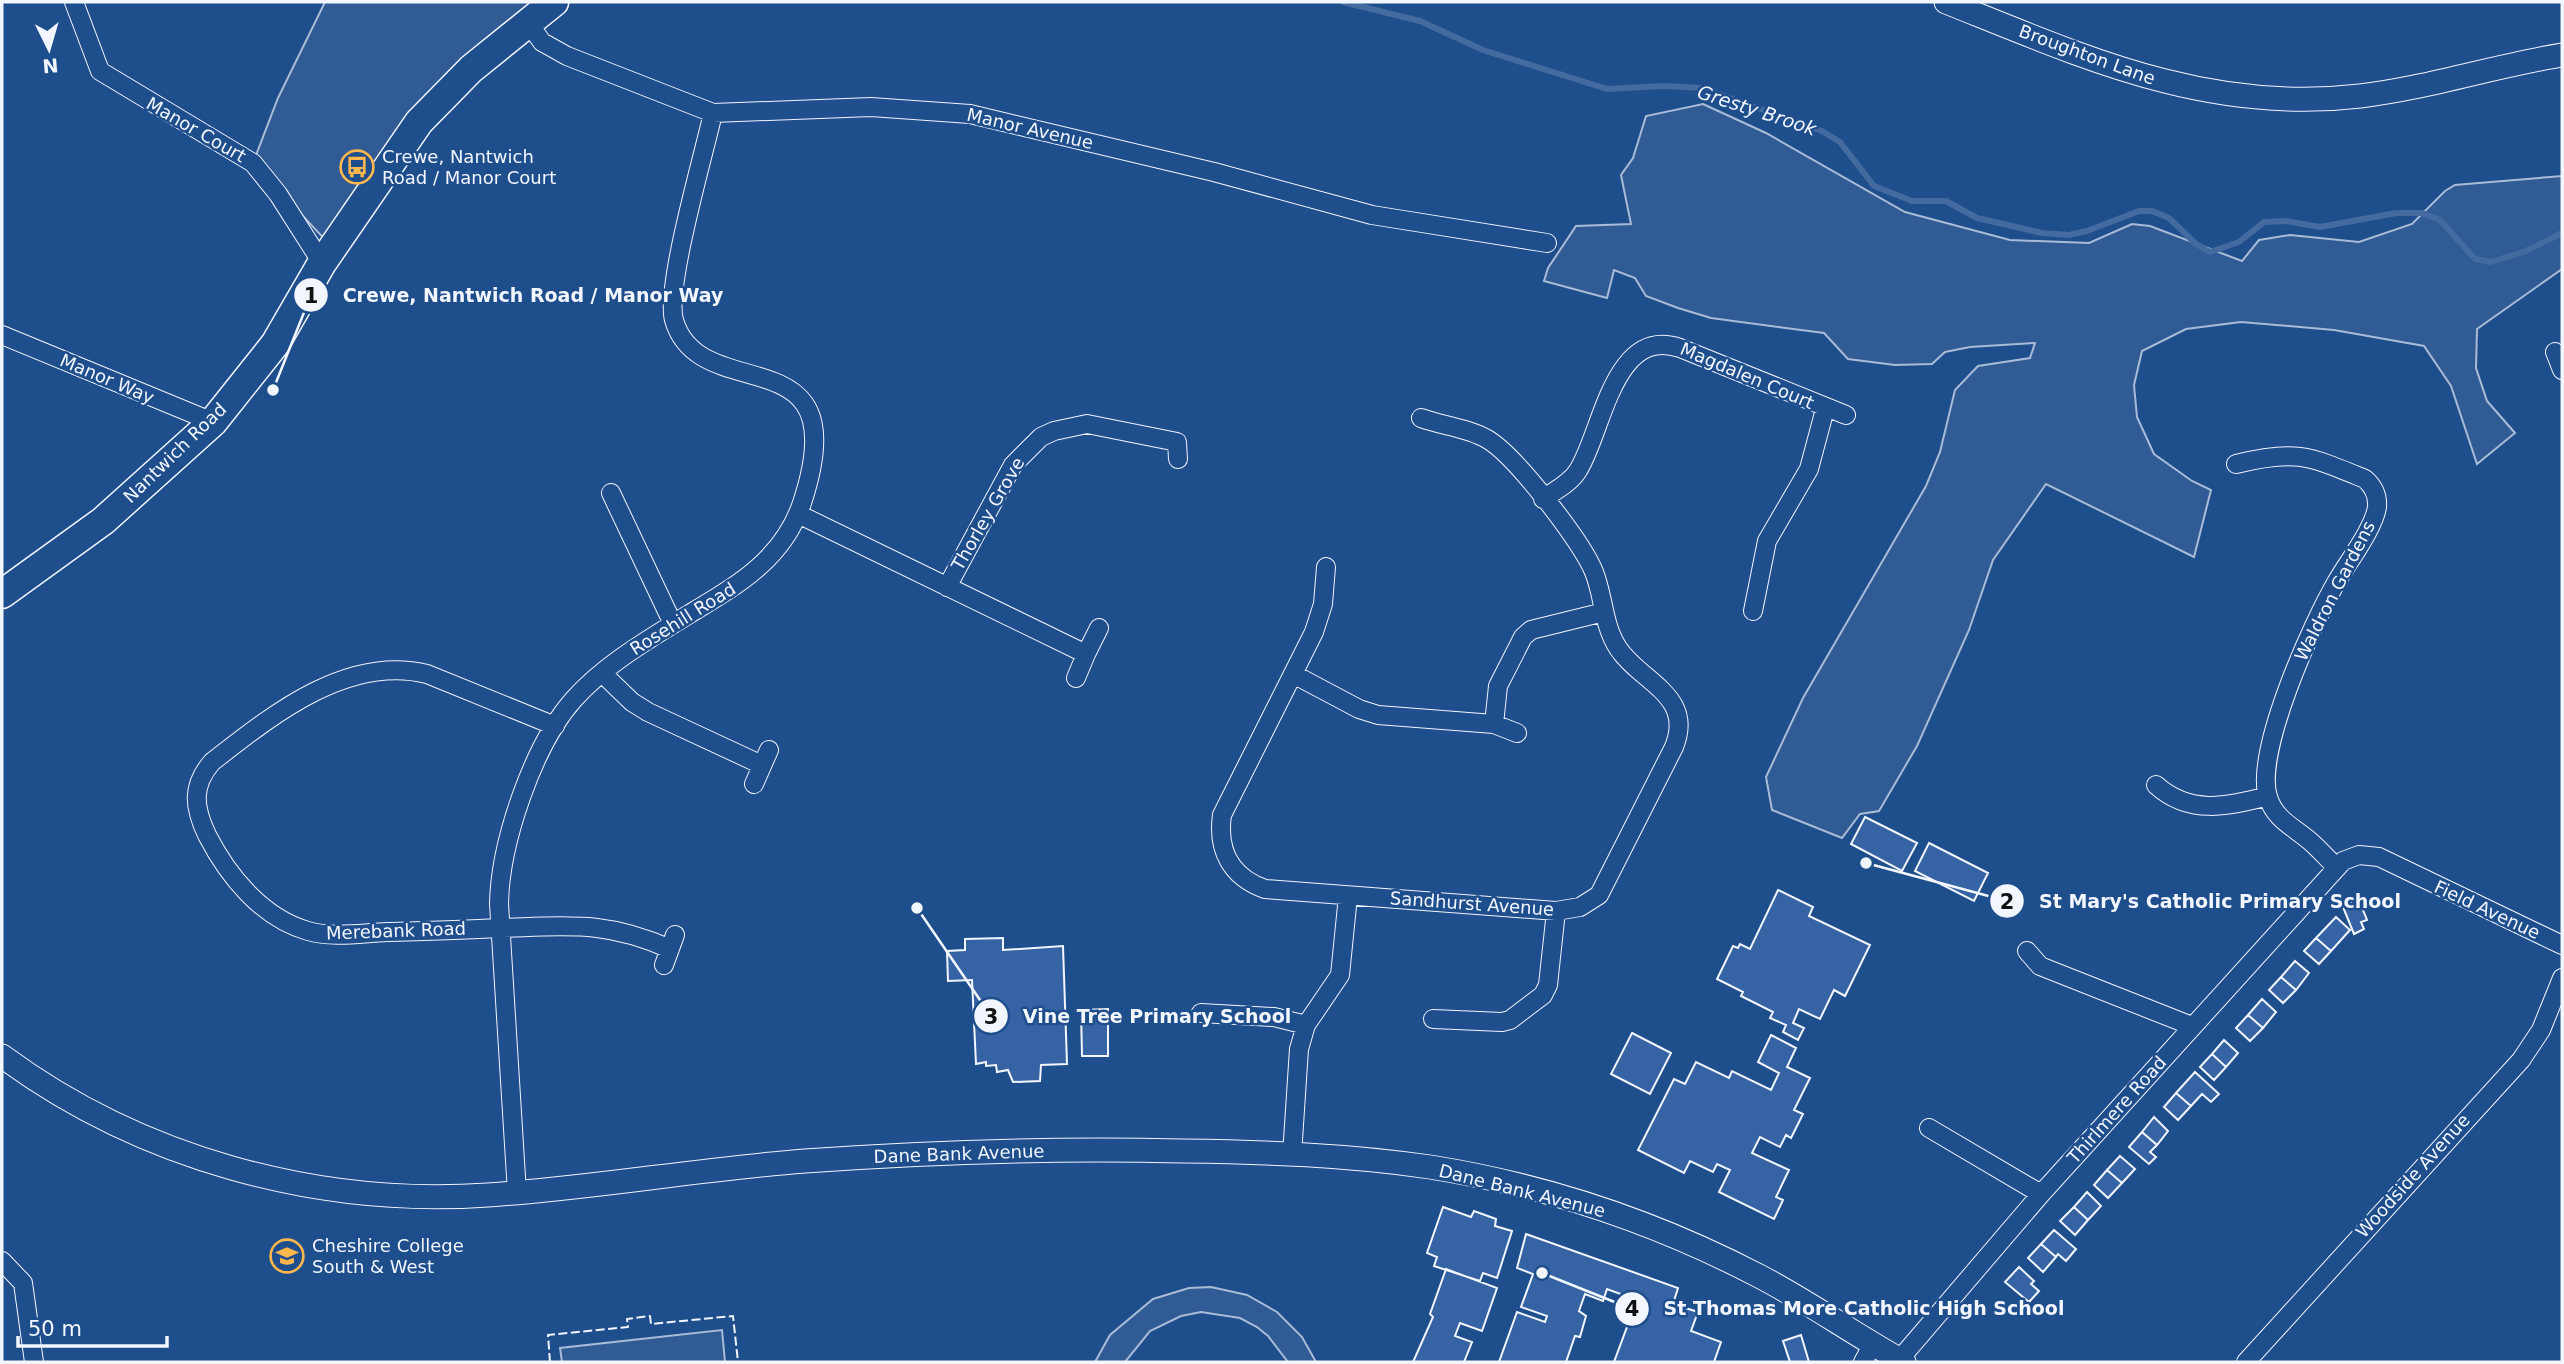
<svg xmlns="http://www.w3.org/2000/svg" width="2564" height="1364" viewBox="0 0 2564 1364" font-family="'DejaVu Sans',sans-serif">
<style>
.built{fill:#305b95;stroke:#a8bbd7;stroke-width:2}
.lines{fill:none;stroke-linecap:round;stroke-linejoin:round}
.stream{stroke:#446ba0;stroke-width:6}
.building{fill:#3563a3;stroke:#f2f6ff;stroke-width:2}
.minor-casing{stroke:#f2f6ff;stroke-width:20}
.tertiary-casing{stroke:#f2f6ff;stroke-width:25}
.primary-casing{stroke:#f2f6ff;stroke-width:31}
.minor{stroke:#1f4e8c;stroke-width:18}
.tertiary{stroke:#1f4e8c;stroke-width:23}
.primary{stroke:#1f4e8c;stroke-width:28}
.fence{stroke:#f2f6ff;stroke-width:2;stroke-dasharray:9 3.5;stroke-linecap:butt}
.labels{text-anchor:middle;stroke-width:5;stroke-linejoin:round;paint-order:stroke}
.street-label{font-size:18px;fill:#f2f6ff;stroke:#1f4e8c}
.poi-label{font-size:18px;fill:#f2f6ff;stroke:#1f4e8c;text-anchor:start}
.water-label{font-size:19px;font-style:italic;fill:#f2f6ff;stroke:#1f4e8c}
.leader{fill:none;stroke:#f2f6ff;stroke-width:2.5}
.callout-dot{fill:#f2f6ff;stroke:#1f4e8c;stroke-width:2.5}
.mark-label{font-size:21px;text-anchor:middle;font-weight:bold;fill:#111}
.callout-label{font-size:19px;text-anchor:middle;font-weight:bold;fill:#f2f6ff;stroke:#1f4e8c;stroke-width:5;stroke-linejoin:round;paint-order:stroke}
</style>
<rect width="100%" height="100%" fill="#1f4e8c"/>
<path class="built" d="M325,2H545L403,139L331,246L253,163L278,98Z
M1703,104L1766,133L1905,212L2010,240L2089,243L2132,224L2150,226L2242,261L2259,240L2290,235L2359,242L2412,224L2445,191L2455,185L2562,176V269L2477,329L2476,368L2487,401L2515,433L2477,464L2451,386L2424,346L2334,330L2241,322L2186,329L2142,351L2134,385L2137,417L2154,454L2192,481L2211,490L2194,557L2046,484L1993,560L1969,630L1917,746L1879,811L1860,814L1842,838L1772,810L1766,777L1803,698L1926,486L1940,452L1955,390L1978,366L2030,358L2035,343L1970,347L1945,352L1932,364L1895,365L1848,359L1824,333L1711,318L1678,308L1646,296L1635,278L1614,270L1607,298L1544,281L1548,268L1576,226L1631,224L1621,175L1633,158L1646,116Z
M1211,1287L1247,1295L1277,1312L1302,1337L1316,1362H1288L1268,1336L1257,1327L1240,1318L1201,1312L1181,1316L1150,1331L1125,1362H1095L1110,1335L1153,1299L1189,1288Z
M722,1330L725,1362H562L560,1348Z"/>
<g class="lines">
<path class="stream" d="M1343,2L1420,21L1483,50L1607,89L1664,86L1702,88L1822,131L1840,142L1874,186L1912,201H1946L1977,218L2042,233L2069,235L2087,231L2139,211H2152L2169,218L2196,244L2210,252L2239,242L2264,222L2286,221L2320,227L2396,213H2422L2440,220L2475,259L2491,262L2526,251L2562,233"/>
</g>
<path class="building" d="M1865,817L1917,843L1902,871L1851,844Z
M1929,843L1988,873L1974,901L1915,871Z
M1778,890L1813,907L1809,916L1870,945L1845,996L1834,990L1820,1019L1799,1009L1793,1023L1804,1028L1798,1040L1783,1032L1786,1025L1770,1018L1773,1012L1741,996L1743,992L1717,979L1733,946L1738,948L1740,944L1750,949Z
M2359,900L2367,920L2361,922L2364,929L2354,934L2343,907Z
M2336,917L2350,930L2331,951L2316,938Z
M1003,938V950L1063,946L1067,1064L1041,1065L1040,1081L1013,1082L1008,1070L997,1072L996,1065L986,1066V1062L976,1064L972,980L948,981L947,951L965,950V939Z
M2316,938L2331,951L2319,964L2304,951Z
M2295,961L2309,973L2296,990L2281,977Z
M2281,977L2296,990L2283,1003L2269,990Z
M2262,999L2276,1012L2263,1028L2248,1015Z
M1108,1009V1056H1082L1081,1010Z
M2248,1015L2263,1028L2250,1041L2236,1028Z
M1632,1033L1671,1053L1650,1094L1611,1074Z
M1771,1035L1796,1048L1787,1067L1810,1078L1794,1110L1803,1114L1791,1138L1786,1135L1780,1147L1760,1137L1752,1153L1789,1170L1776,1197L1783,1200L1774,1219L1719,1192L1730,1170L1717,1164L1713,1172L1690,1161L1684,1173L1638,1150L1674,1079L1685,1084L1696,1062L1729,1078L1732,1071L1771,1090L1779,1073L1758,1062Z
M2224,1040L2238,1053L2226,1067L2212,1054Z
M2212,1054L2226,1067L2214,1080L2200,1067Z
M2195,1072L2219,1094L2211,1102L2202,1094L2191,1106L2176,1093Z
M2176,1093L2191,1106L2178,1120L2164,1107Z
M2154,1117L2168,1131L2157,1145L2142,1132Z
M2142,1132L2157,1145L2150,1152L2156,1157L2149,1164L2129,1147Z
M2120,1156L2135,1169L2122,1183L2107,1170Z
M2107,1170L2122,1183L2108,1198L2094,1185Z
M2087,1192L2101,1206L2088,1220L2074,1207Z
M1443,1207L1471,1217L1474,1211L1496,1219L1495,1226L1512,1231L1497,1278L1483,1273L1480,1281L1434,1266L1437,1257L1427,1253Z
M2074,1207L2088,1220L2075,1235L2060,1221Z
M2054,1230L2076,1249L2066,1261L2058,1254L2056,1257L2041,1244Z
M1526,1234L1678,1288L1673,1304L1698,1312L1691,1331L1721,1342L1714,1362H1614L1637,1300L1607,1289L1603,1301L1585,1294L1579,1311L1586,1316L1580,1337L1575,1336L1566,1362H1499L1517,1312L1545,1322L1547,1316L1521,1307L1533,1274L1517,1268Z
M2041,1244L2056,1257L2043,1272L2028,1258Z
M2019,1267L2034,1281L2031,1284L2039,1291L2029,1302L2005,1282Z
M1446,1269L1497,1288L1482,1331L1460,1323L1455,1336L1472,1342L1464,1362H1413L1433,1317L1430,1314Z
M1801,1335L1809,1362H1790L1783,1341Z"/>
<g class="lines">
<defs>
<path id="minor" d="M74,2L100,71L253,163L278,194L322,263
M527,21L542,42L567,56L713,113L871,107L970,114L1214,172L1372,215L1547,243
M2,335L213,422
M2555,352L2562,370
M2236,464C2296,449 2309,456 2365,479C2373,486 2378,495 2377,507C2374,528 2348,562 2337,581C2313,622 2254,752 2268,797C2275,820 2294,827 2311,842C2320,850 2328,859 2337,868
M611,493L673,624
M1543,499C1554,491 1569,484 1577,472C1602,436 1612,325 1680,348L1846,415
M798,514L1086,654L1076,678
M1326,567L1323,604L1314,632L1222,815C1217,850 1231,877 1265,889L1556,911L1580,907L1599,895L1674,747C1695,695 1640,682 1618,648C1603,625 1604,597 1594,572C1582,542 1515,455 1487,439C1468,428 1443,426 1421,418
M947,587L1013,465L1041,437L1054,431L1087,424L1177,442L1178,459
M1753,611L1767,541L1809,469L1825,409
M1086,654L1099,628
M602,673L632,702L648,712L762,765
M1293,674L1359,709L1378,715L1494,724L1498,686L1523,637L1531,630L1604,612
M1494,724L1517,733
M555,726L427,674C347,654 271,716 212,762C191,786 194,808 207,835C228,876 262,918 308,931C332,938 362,933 387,932C424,931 462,930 499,928C567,926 605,920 670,949
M754,784L769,750
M2156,785C2189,815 2227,807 2268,796
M2027,951L2040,966L2192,1026
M664,965L675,935
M1201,1013L1274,1017L1306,1025
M1433,1019L1502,1022L1510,1020L1543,995L1548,985L1556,911
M1929,1128L2041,1194
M1292,1155L1299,1049L1306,1025L1340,975L1348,896
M517,1193L499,904C500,843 533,745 574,699C601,669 636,647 670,626C723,592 780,568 802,503C859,329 700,410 674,320C665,287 704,154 713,113
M2,1261L23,1283L34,1362
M1899,1360L2041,1194L2343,861L2359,855L2379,857L2562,945
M1863,1362L1873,1344
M2246,1362L2521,1060L2541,1030L2562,978"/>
<path id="tertiary" d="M1946,2C2084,57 2207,114 2360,96C2428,88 2494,66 2562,55
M2,1056C140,1158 317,1207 488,1195C594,1188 699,1169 805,1161C930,1152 1056,1148 1182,1151C1265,1152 1348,1155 1430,1167C1544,1185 1657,1223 1759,1276C1809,1302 1855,1335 1904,1362"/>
<path id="primary" d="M2,594L103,521L213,422L275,344L322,263L419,122L471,69L554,2"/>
</defs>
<use href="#minor" class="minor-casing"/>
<use href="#tertiary" class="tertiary-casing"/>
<use href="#primary" class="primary-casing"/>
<use href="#minor" class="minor"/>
<use href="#tertiary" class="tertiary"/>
<use href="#primary" class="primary"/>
<path class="fence" d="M550,1362L548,1335L628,1327L627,1319L650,1316L651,1324L733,1316L738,1362"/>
</g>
<defs>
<symbol id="bus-ring" viewBox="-11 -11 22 22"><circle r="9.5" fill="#1f4e8c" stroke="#ffb74d" stroke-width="1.5"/><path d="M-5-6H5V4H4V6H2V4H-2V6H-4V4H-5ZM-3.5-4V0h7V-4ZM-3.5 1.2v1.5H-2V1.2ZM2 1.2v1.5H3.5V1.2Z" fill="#ffb74d"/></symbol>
<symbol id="university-ring" viewBox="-11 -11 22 22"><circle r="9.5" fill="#1f4e8c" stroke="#ffb74d" stroke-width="1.5"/><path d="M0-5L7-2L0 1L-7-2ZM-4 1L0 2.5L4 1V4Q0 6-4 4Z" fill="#ffb74d"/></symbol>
</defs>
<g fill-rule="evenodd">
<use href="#bus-ring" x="338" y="148" width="38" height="38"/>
<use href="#university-ring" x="268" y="1237" width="38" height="38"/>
</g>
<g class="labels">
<g class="street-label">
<text transform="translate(2087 55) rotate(20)" y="6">Broughton Lane</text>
<text transform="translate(1030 129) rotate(13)" y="6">Manor Avenue</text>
<text transform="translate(196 130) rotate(30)" y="6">Manor Court</text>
<text transform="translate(1747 376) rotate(23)" y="6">Magdalen Court</text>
<text transform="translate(107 379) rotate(23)" y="6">Manor Way</text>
<text transform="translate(175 453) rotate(-44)" y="6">Nantwich Road</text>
<text transform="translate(988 514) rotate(-60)" y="6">Thorley Grove</text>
<text transform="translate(2335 591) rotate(-63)" y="6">Waldron Gardens</text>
<text transform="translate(683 619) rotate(-32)" y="6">Rosehill Road</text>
<text transform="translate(1472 904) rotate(4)" y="6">Sandhurst Avenue</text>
<text transform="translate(2487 910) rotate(25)" y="6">Field Avenue</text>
<text transform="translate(396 931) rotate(-2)" y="6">Merebank Road</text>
<text transform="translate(2117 1110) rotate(-48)" y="6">Thirlmere Road</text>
<text transform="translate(959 1154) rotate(-2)" y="6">Dane Bank Avenue</text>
<text transform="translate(2413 1176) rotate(-48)" y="6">Woodside Avenue</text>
<text transform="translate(1522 1191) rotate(14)" y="6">Dane Bank Avenue</text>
</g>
<g class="poi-label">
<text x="382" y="163">Crewe, Nantwich<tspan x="382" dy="21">Road / Manor Court</tspan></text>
<text x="312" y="1252">Cheshire College<tspan x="312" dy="21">South &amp; West</tspan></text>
</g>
<g class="water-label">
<text transform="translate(1757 110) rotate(18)" y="7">Gresty Brook</text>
</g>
</g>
<path class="leader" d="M273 390L311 295M1866 863L2007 901M917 908L991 1016M1542 1273L1632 1309"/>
<g class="callout-dot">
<circle cx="273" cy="390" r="7"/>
<circle cx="1866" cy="863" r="7"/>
<circle cx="917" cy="908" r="7"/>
<circle cx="1542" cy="1273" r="7"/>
<circle cx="311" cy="295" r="18"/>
<circle cx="2007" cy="901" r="18"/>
<circle cx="991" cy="1016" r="18"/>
<circle cx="1632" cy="1309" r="18"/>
</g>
<g class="mark-label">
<text x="311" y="303">1</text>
<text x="2007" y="909">2</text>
<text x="991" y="1024">3</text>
<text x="1632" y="1316">4</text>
</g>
<g class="callout-label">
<text x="533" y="302">Crewe, Nantwich Road / Manor Way</text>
<text x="2220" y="908">St Mary's Catholic Primary School</text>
<text x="1157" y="1023">Vine Tree Primary School</text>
<text x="1864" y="1315">St Thomas More Catholic High School</text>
</g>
<rect width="2564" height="1364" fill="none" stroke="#f2f6ff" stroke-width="7"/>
<g transform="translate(49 49) rotate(175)" stroke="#1f4e8c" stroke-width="5" paint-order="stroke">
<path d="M0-5L12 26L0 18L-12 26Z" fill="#f2f6ff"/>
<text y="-10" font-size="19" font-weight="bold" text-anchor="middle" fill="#f2f6ff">N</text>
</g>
<path d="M18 1336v10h149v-10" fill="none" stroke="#f2f6ff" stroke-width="3.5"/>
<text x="28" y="1336" font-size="21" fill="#f2f6ff" stroke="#1f4e8c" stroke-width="5" paint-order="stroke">50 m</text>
</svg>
